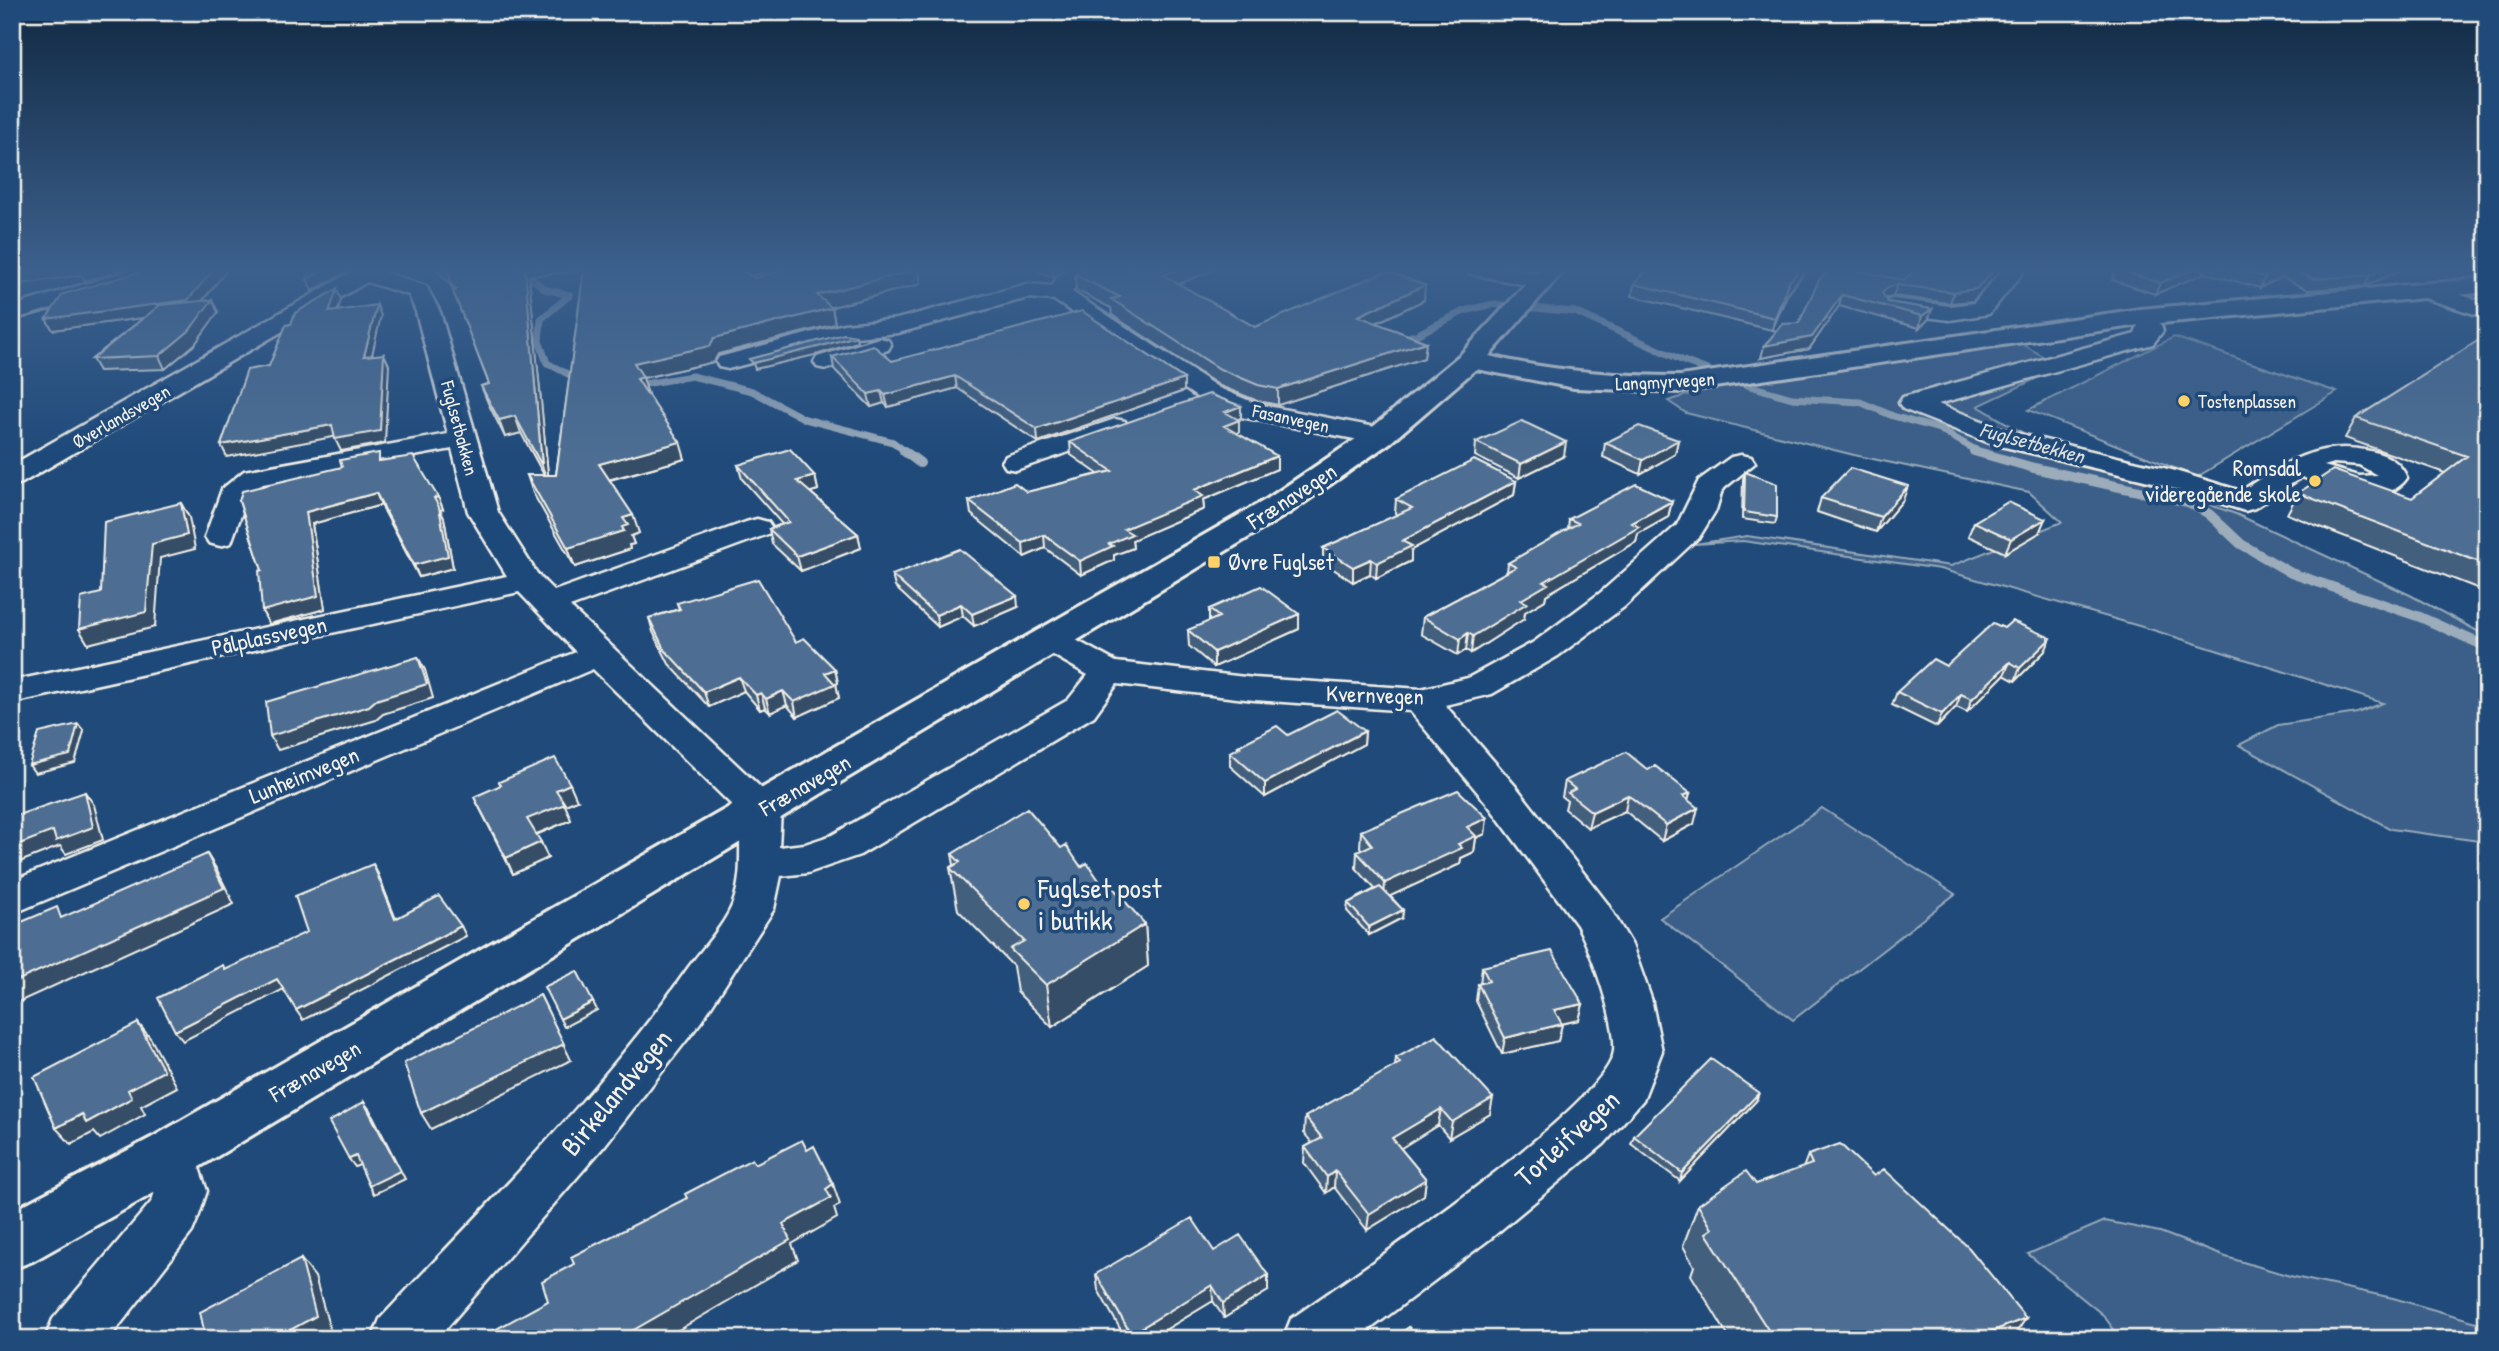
<svg xmlns="http://www.w3.org/2000/svg" width="2499" height="1351" viewBox="0 0 2499 1351" font-family="'Patrick Hand',sans-serif">
<style>
.green{fill:#3a5f88;stroke:#97a8b8;stroke-width:2}
.lines{fill:none;stroke-linecap:round;stroke-linejoin:round}
.stream-far1{stroke:#9cacbb;stroke-width:7}
.stream{stroke:#9cacbb;stroke-width:10}
.minor-casing{stroke:#f4f1e8;stroke-width:5}
.major-casing{stroke:#f4f1e8;stroke-width:6}
.minor{fill:#1f4a7a;fill-rule:evenodd}
.major{fill:#1f4a7a;fill-rule:evenodd}
.wall{fill:#425f7e;stroke:#f4f1e8;stroke-width:2;fill-rule:evenodd}
.shaded-wall{fill:#364d66;stroke:#f4f1e8;stroke-width:2}
.building{fill:#4d6e92;stroke:#f4f1e8;stroke-width:2}
.poi-dot{fill:#ffd166;stroke:#1f4a7a;stroke-width:2.5}
.labels{text-anchor:middle;stroke-width:7;stroke-linejoin:round;paint-order:stroke}
.far-street-label{font-size:19px;fill:#f4f1e8;stroke:#1f4a7a}
.far-poi-label{font-size:19px;fill:#f4f1e8;stroke:#1f4a7a;text-anchor:start}
.far-water-label{font-size:21px;font-style:italic;fill:#dee0dd;stroke:#1f4a7a}
.poi-label{font-size:23px;fill:#f4f1e8;stroke:#1f4a7a;text-anchor:end}
.street-label{font-size:23px;fill:#f4f1e8;stroke:#1f4a7a}
.near-poi-label{font-size:28px;fill:#f4f1e8;stroke:#1f4a7a;text-anchor:start}
.near-street-label{font-size:28px;fill:#f4f1e8;stroke:#1f4a7a}
</style>
<rect width="100%" height="100%" fill="#1f4a7a"/>
<filter id="ink" filterUnits="userSpaceOnUse"><feTurbulence type="fractalNoise" baseFrequency=".0143" numOctaves="2"/><feDisplacementMap in="SourceGraphic" scale="14" xChannelSelector="R" yChannelSelector="G"/><feConvolveMatrix kernelMatrix="1 2 1 2 8 2 1 2 1" color-interpolation-filters="sRGB"/></filter>
<g filter="url(#ink)">
<path class="green" d="M2174,337L2337,392L2197,477L2028,410Z
M2017,341L2061,367L1978,406L2050,449L2236,514L2410,595L2487,636V842L2391,829L2239,745L2278,725L2357,713L2383,703L2153,630L1940,569L1743,541L1695,544L1747,536L1951,566L2062,522L2029,492L1854,455L1686,413L1668,401L1770,368Z
M1822,808L1955,894L1793,1020L1660,918Z
M2105,1221L2160,1232L2226,1257L2290,1276L2393,1298L2487,1325V1339H2121L2103,1315L2028,1254Z"/>
<g class="lines">
<path class="stream-far1" d="M520,269L545,289L570,295L541,319L539,341L547,363L581,381
M1399,339L1416,335L1464,311L1493,304L1575,312L1686,362L1750,386L1792,398L1860,402L1893,416L1939,429L1979,452
M632,386L692,376L752,391L805,419L893,442L906,452"/>
<path class="stream" d="M904,451L920,463
M1974,451L2034,468L2188,502L2209,514L2241,544L2291,573L2420,617L2487,647"/>
<defs>
<path id="minor" d="M135,269H169L166,274L12,320V306Z
M357,269H385L383,272L426,286L440,312L498,512L538,575L554,591L746,522L757,519L768,522L772,528L768,534L570,607L775,801L781,811L779,847L805,844L832,835L1068,700L1088,675L1041,648L1036,641L1041,634L1053,631L1065,634L1116,662L1254,678L1421,689L1468,678L1534,642L1600,593L1677,525L1699,480L1731,457L1741,455L1751,457L1755,463L1722,490L1716,510L1700,536L1624,607L1558,656L1492,694L1445,705L1517,788L1607,903L1632,945L1651,998L1662,1051L1643,1100L1604,1144L1491,1238L1357,1339H1283L1291,1319C1346,1280 1608,1106 1614,1051C1617,1023 1591,951 1577,925L1489,806L1410,711L1254,700L1117,684L1094,716L860,855L808,873L781,876L774,909L703,1019L605,1145L437,1339H372L380,1319C485,1206 599,1095 688,968C702,949 725,925 733,903C744,873 738,845 741,814L593,669L12,914V881L576,652L519,592L12,703V681L507,576L468,512L452,449L263,484L249,493L231,543L220,546L209,543L205,537L222,489L244,471L448,434L416,312L409,295L367,282L22,483L12,486V465Z
M1069,269H1094L1076,285L1072,292L1219,388L1257,404L1380,428L1390,430L1394,436L1390,442L1380,444L1241,417L1201,400L1054,300L1028,298L898,333L845,338L728,369L719,367L716,362L719,357L844,324L897,319L1027,284L1052,286L1058,276Z
M1467,269H1513L1550,276L1553,281L1542,288L1470,274Z
M1809,269H1833L1814,290L1794,333H1778L1774,328L1788,296Z
M2003,269H2026L1989,314L1950,320L1893,313L1885,311L1881,306L1885,301L1893,299L1950,306L1974,303Z
M2426,284L2487,303V318L2418,296L2415,291L2418,286Z
M2140,310C2153,313 2160,318 2163,331L2153,344L1938,404L2011,432L2172,470L2241,491C2282,464 2319,439 2370,451C2387,455 2400,461 2407,478C2386,509 2329,488 2302,477L2255,508L2245,511L2153,482L1992,444L1903,409L1899,403L1903,397L2135,334L2138,326L2128,317L2132,312ZM2334,463L2359,465L2377,475L2359,476L2324,466Z
M879,338L888,340L891,345L888,350L826,369L817,367L814,362L817,357Z
M1115,419L1125,421L1128,427L1125,433L1016,470L1006,468L1002,462L1006,456Z
M171,1133L189,1139L207,1191L199,1215L192,1232L109,1339H45L53,1319L152,1201L155,1191L146,1155L153,1139Z"/>
<path id="major" d="M1540,269H1565L1489,356C1552,371 1616,376 1680,376L2140,309L2487,278V292L2140,325L1680,392L1574,388L1476,369L1391,442L1289,513L191,1172L33,1261L12,1269V1211L151,1138L1267,499L1369,430L1461,354Z"/>
</defs>
<use href="#minor" class="minor-casing"/>
<use href="#major" class="major-casing"/>
<use href="#minor" class="minor"/>
<use href="#major" class="major"/>
</g>
<path class="wall" d="M150,269H228L203,301L212,300L218,312L195,344L165,369L99,371L92,359L143,318L53,330L46,319Z
M437,269H774L750,276L754,278L921,284L832,307L835,324L718,354L714,362L643,378L647,394L685,459L610,480L639,533L631,536L634,544L629,545L630,549L575,567L533,493L527,475H544L521,433L505,437L488,403L481,386L489,384L451,286ZM584,271L556,475H548L529,276Z
M1035,269H1065L1054,278Z
M1081,269H1216L1179,284L1255,327L1424,300L1376,323L1426,342L1424,358L1278,405L1258,401L1220,386L1112,315L1111,308L1076,290L1075,275Z
M1648,269H1806L1786,295L1772,330L1632,296L1634,284Z
M1915,269H2002L1973,301L1950,303L1893,296L1885,298L1888,302L1932,309L1928,320L1919,328L1839,306L1809,349L1761,358L1799,323L1819,280H1904Z
M2116,269H2403L2365,286L2308,290L2282,277L2260,288L2205,273L2155,294L2112,280Z
M2487,335V592L2287,514L2298,493L2412,498L2445,473L2345,438L2356,418Z
M832,357L1184,379V391L1038,442L957,388L888,407L884,403L871,407L834,369Z
M1241,418L1238,419L1239,432L1237,433L1277,456V469L1203,500L1204,509L1132,540L1133,548L1114,555V560L1081,575L1045,548L1024,557L971,514L969,501L1027,492L1098,474L1071,455L1070,442Z
M1678,440L1675,454L1640,474L1603,457L1605,443Z
M1476,442L1564,456L1519,478L1475,456Z
M383,460L438,497L443,509L440,510L444,518L453,568L419,577L381,505L312,524L325,609L269,624L262,611V570L239,501Z
M738,465L815,476L818,490L810,492L858,534L861,548L801,571L772,544L769,529L782,524L742,479Z
M1745,472L1777,517L1775,524L1742,519L1743,479Z
M1516,481L1514,495L1411,550V561L1376,578L1370,574L1353,582L1323,562V548L1397,515L1395,513L1396,499Z
M1821,498L1903,500L1876,532L1817,512Z
M1672,501L1668,517L1638,534L1636,542L1546,595L1545,600L1525,612L1524,619L1471,653L1466,650L1458,655L1421,634L1423,617L1507,572L1508,563L1568,529L1569,519Z
M1974,522L2039,533L2005,553L1968,536Z
M892,575L1018,607L974,626L963,616L938,627L895,587Z
M677,603L796,642L835,669L838,683L836,684L839,698L797,717L787,705L770,713L765,708L760,710L744,691L709,707L669,664L653,632L649,618L679,609Z
M1209,609L1299,614V629L1214,667L1189,646L1188,630L1209,622Z
M2045,651L2015,681L2004,675L1967,712L1956,707L1937,727L1892,705L1897,692Z
M1365,731L1364,744L1265,797L1230,766V752L1238,748V746L1288,735Z
M1648,770L1690,793L1688,800L1694,824L1662,841L1625,811L1588,828L1565,809L1567,801L1562,797L1565,781Z
M501,786L577,800L565,805L571,820L536,835L548,858L513,874L474,797Z
M1487,818L1485,834L1476,838L1474,852L1461,858L1460,864L1390,896L1403,910L1402,918L1369,935L1347,911L1348,903L1375,889L1356,868L1357,852L1362,850L1360,847L1361,831Z
M1061,848L1145,924L1148,966L1052,1027L1017,992L1013,966L958,910L950,868L954,865L952,854Z
M1482,967L1583,1004L1579,1020L1562,1024L1558,1041L1502,1054L1476,1001L1478,984H1480Z
M1396,1058L1490,1114L1449,1138L1438,1125L1400,1148L1426,1179L1424,1195L1367,1230L1334,1187L1326,1193L1304,1163L1305,1147L1312,1143L1304,1133L1305,1117L1395,1066Z
M1756,1101L1680,1181L1631,1144L1634,1136Z
M1808,1155L2026,1318L2012,1339H1730L1691,1275L1694,1266L1683,1246L1698,1205L1803,1168Z
M1214,1251L1268,1291L1224,1318L1213,1301L1150,1339H1126L1098,1290L1096,1274Z"/>
<path class="shaded-wall" d="M43,269H126L85,281L82,275L12,285V273Z
M214,269H228L194,311L53,330L46,319Z
M309,269H351L312,291L307,279L312,277Z
M525,269H590V270L529,276L549,484L542,466Z
M740,269H774L748,276L743,285Z
M919,269L921,284L820,310L817,295Z
M1053,269H1065L1054,278Z
M1179,269H1216L1163,290V275Z
M1800,269H1806L1786,295L1772,330L1775,318L1788,283Z
M1996,269H2002L1973,301L1950,303L1954,292Z
M2194,269H2206L2205,273L2155,294L2160,283Z
M2283,269H2286L2282,277L2260,288L2265,277Z
M2385,269H2403L2365,286L2370,275Z
M1425,285L1424,300L1357,332L1358,316Z
M1897,285L1893,296L1884,298L1882,293L1888,287Z
M337,289L341,300L334,322L329,312Z
M1842,295L1839,306L1809,349L1761,358L1764,346Z
M212,300L218,312L195,344L165,369L159,356Z
M377,305L381,316L369,368L364,356Z
M832,308L835,324L718,354L714,362L643,378L648,394L642,395L634,363L714,338Z
M1932,309L1928,320L1919,328L1922,316Z
M856,336L857,342L819,354L755,369L753,363Z
M1426,342L1424,358L1278,405V389Z
M384,354L389,365L385,443L341,451L335,439Z
M955,376L957,388L888,407L885,395Z
M1184,379V391L1038,442L1037,429Z
M881,391L884,403L871,407L868,394Z
M1241,406V418L1225,424V412Z
M12,408L17,416L12,429Z
M515,416L521,433L505,437L499,420Z
M1239,420V432L1224,438V426Z
M332,425L338,436L227,457L221,445Z
M1678,440L1675,454L1640,474L1643,460Z
M680,442L685,459L604,481L599,464Z
M1566,442L1564,456L1519,478L1521,464Z
M1277,456V469L1203,500L1204,509L1132,540L1133,548L1114,555V560L1081,575L1080,561L1109,544L1124,529L1194,490Z
M815,476L818,490L801,495L797,481Z
M1516,481L1514,495L1411,550V561L1376,578L1377,563L1402,541Z
M1908,486L1903,500L1876,532L1881,517Z
M376,493L381,505L312,524L325,609L269,624L262,611L306,512Z
M438,497L443,509L440,510L444,518L453,568L419,577L414,565L434,498Z
M1672,501L1668,517L1638,534L1636,542L1546,595L1545,600L1525,612L1524,619L1471,653L1473,636L1544,582L1632,523Z
M181,503L189,517L195,549L160,558L155,627L88,644L79,629L152,544Z
M633,515L639,533L631,536L634,544L629,545L630,549L575,567L568,548L622,527L623,518Z
M2045,519L2039,533L2005,553L2011,539Z
M858,534L861,548L801,571L797,556Z
M1044,535L1045,548L1024,557L1023,543Z
M1371,559L1370,574L1353,582V567Z
M1017,596L1018,607L974,626L972,614Z
M961,604L963,616L938,627L936,615Z
M1299,614V629L1214,667V652Z
M1468,633L1466,650L1458,655L1460,639Z
M2051,638L2045,651L2015,681L2020,668Z
M418,657L425,670L433,698L383,714L376,720L278,750L270,736Z
M2010,662L2004,675L1967,712L1972,699Z
M835,669L838,683L836,684L839,698L797,717L794,702L825,673Z
M739,677L744,691L709,707L704,692Z
M783,691L787,705L770,713L766,699Z
M761,693L765,708L760,710L756,695Z
M1961,694L1956,707L1937,727L1942,714Z
M78,724L84,731L75,763L35,773L29,765Z
M1365,731L1364,744L1265,797V783Z
M570,784L577,800L565,805L571,820L534,835L527,819L556,790Z
M85,792L94,805L103,840L66,854L60,846L12,865V847Z
M1690,793L1686,808L1683,796Z
M1628,795L1625,811L1588,828L1592,812Z
M1698,808L1694,824L1662,841L1666,825Z
M1487,818L1485,834L1476,838L1474,852L1461,858L1460,864L1384,899L1385,883L1458,844L1467,827Z
M541,842L548,858L513,874L506,858Z
M207,854L217,870L234,904L12,1005V983Z
M373,864L378,874L400,929L395,919Z
M1403,910L1402,918L1369,935V927Z
M1145,924L1148,966L1052,1027L1046,985Z
M461,926L466,936L303,1020L296,1010Z
M277,979L284,989L183,1041L175,1031Z
M540,995L571,1060L431,1129L421,1113Z
M593,1002L597,1010L564,1027L560,1019Z
M1583,1004L1579,1020L1551,1026L1554,1010Z
M138,1023L151,1039L177,1087L141,1106L145,1114L100,1139L94,1132L71,1144L56,1128L128,1090Z
M1562,1024L1558,1041L1502,1054L1505,1038Z
M1759,1093L1756,1101L1680,1181L1682,1173Z
M1493,1098L1490,1114L1449,1138L1452,1122Z
M364,1102L370,1110L405,1179L374,1194L369,1186Z
M1441,1109L1438,1125L1390,1155L1392,1138Z
M356,1156L362,1164L355,1167L349,1159Z
M1335,1171L1334,1187L1326,1193L1327,1177Z
M1426,1179L1424,1195L1367,1230L1369,1214Z
M833,1184L840,1205L834,1208L837,1218L792,1244L798,1260L663,1339H618L783,1224L826,1189Z
M301,1259L315,1277L331,1333L321,1339H274Z
M1268,1275V1291L1224,1318L1223,1303Z
M1212,1285L1213,1301L1150,1339H1131V1334Z
M2026,1318L2012,1339H1973Z"/>
<path class="building" d="M12,269H43L12,273Z
M150,269H214L188,300L46,319L63,294Z
M311,269H326L307,279Z
M444,269H525L542,466L515,416L499,420L481,386L489,384L453,291L456,290L450,282V275Z
M584,269H740L754,278L786,269H919L817,295L832,308L714,338L710,346L634,363L643,377L637,379L680,442L599,464L633,515L623,518L628,525L622,527L624,531L568,548L527,475H556Z
M1081,269H1179L1163,275L1255,327L1386,271L1425,285L1358,316L1426,342L1278,389L1258,385L1220,369L1111,299L1120,297L1075,275Z
M1648,269H1800L1788,283L1775,318L1634,284Z
M1830,269H1848L1904,280L1915,269H1996L1976,289L1954,292L1897,285L1888,287L1882,293L1888,302L1932,309L1922,316L1842,295L1812,337L1764,346L1782,324L1799,323L1819,280Z
M2116,269H2194L2160,283Z
M2234,269H2283L2265,277Z
M2292,269H2385L2370,275L2313,279Z
M337,289L329,312L377,305L364,356L384,354L380,431L335,439L332,425L221,445L247,370L269,366L286,325L291,324L295,313Z
M212,300L189,331L159,356L92,359L160,305Z
M1082,311L1184,379L1037,429L955,376L885,395L881,391L868,394L832,357L873,345L892,361Z
M844,334L856,336L818,347L753,363L749,359Z
M2487,335V565L2298,493L2333,470L2412,498L2467,456L2356,418Z
M1209,394L1241,406L1225,412L1239,420L1224,426L1277,456L1194,490L1203,496L1124,529L1132,534L1109,544L1113,546L1080,561L1044,535L1023,543L969,501L1015,483L1027,492L1112,471L1070,442Z
M1522,421L1566,442L1521,464L1476,442Z
M1639,426L1678,440L1643,460L1605,443Z
M790,449L815,476L797,481L858,534L797,556L769,529L789,522L738,465Z
M379,453V461L413,456L438,497L434,498L439,507L448,556L414,565L376,493L306,512L318,596L262,611L259,571L262,570L239,501L242,491L342,467L340,460Z
M1474,460L1516,481L1402,541L1412,546L1377,563L1371,559L1353,567L1323,548L1412,508L1396,499Z
M1850,468L1908,486L1881,517L1821,498Z
M1745,472L1777,484V517L1744,512Z
M1636,484L1672,501L1632,523L1639,527L1544,582L1548,584L1521,600L1527,603L1473,636L1468,633L1460,639L1423,617L1516,567L1508,563L1578,523L1569,519Z
M2008,502L2045,519L2011,539L1974,522Z
M181,503L187,535L152,544L146,612L79,629L81,598L101,593L104,522Z
M960,549L1017,596L972,614L961,604L936,615L892,575Z
M758,579L796,642L804,638L835,669L825,673L835,684L794,702L783,691L766,699L761,693L756,695L739,677L704,692L664,649L649,618L680,609L677,603Z
M1261,586L1299,614L1214,652L1188,630L1219,617L1209,609Z
M2012,621L2051,638L2020,668L2010,662L1972,699L1961,694L1942,714L1897,692L1933,659L1946,666L1993,623L2004,628Z
M418,657L427,684L376,700L369,706L270,736L266,702Z
M1337,710L1365,731L1265,783L1230,752L1240,747L1238,746L1277,726L1288,735Z
M78,724L70,755L29,765L39,733Z
M1626,752L1648,770L1655,766L1690,793L1683,796L1698,808L1666,825L1628,795L1592,812L1568,793L1575,789L1565,781Z
M555,758L570,784L556,790L565,804L527,819L541,842L506,858L474,797L501,785L499,782Z
M1458,790L1487,818L1467,827L1476,836L1458,844L1462,848L1385,883L1357,852L1372,845L1361,831Z
M85,792L93,827L56,841L53,831L12,847V817Z
M1027,808L1061,848L1066,845L1081,867L1087,863L1103,886L1109,883L1145,924L1046,985L1010,949L1024,941L950,868L960,862L952,854Z
M207,854L224,888L12,983V926L57,907L61,918Z
M373,864L395,919L439,896L461,926L296,1010L277,979L175,1031L158,998L223,965L225,970L307,932L295,896Z
M1380,887L1403,910L1369,927L1348,903Z
M1552,951L1583,1004L1554,1010L1562,1024L1505,1038L1478,984L1489,981L1482,967Z
M577,971L593,1002L560,1019L544,987Z
M540,995L564,1044L421,1113L404,1063Z
M138,1023L164,1071L128,1090L132,1098L86,1123L82,1114L56,1128L34,1077Z
M1436,1036L1493,1098L1452,1122L1441,1109L1392,1138L1426,1179L1369,1214L1335,1171L1327,1177L1305,1147L1322,1138L1305,1117L1400,1063L1396,1058Z
M1711,1059L1759,1093L1682,1173L1634,1136Z
M364,1102L400,1171L369,1186L356,1156L349,1159L329,1122Z
M802,1140L807,1150L814,1146L833,1184L826,1189L831,1198L783,1224L790,1240L618,1339H598L597,1335L589,1339H478L548,1301L542,1281L574,1264L571,1257L687,1198L685,1194L752,1159L755,1164Z
M1840,1144L1874,1176L1884,1169L1969,1248L2026,1318L1973,1339H1774L1706,1233L1712,1229L1698,1205L1746,1171L1756,1184L1812,1164L1808,1155Z
M1192,1218L1214,1251L1240,1235L1268,1275L1223,1303L1212,1285L1131,1334L1096,1274Z
M301,1259L316,1316L274,1339H198L205,1335L200,1312Z
M1409,1327L1418,1339H1392Z
M979,1330L983,1339H962Z"/>
</g>
<linearGradient id="sky" x2="0" y2="1"><stop stop-color="#112943"/><stop offset="0.59" stop-color="#3c608d"/><stop offset="1" stop-color="#3c608d" stop-opacity="0"/></linearGradient>
<rect width="2499" height="458" fill="url(#sky)"/>
<g class="poi-dot">
<circle cx="2184" cy="401" r="7"/>
<circle cx="2315" cy="481" r="7"/>
<rect x="1207" y="555" width="14" height="14" rx="3.5"/>
<circle cx="1024" cy="904" r="7"/>
</g>
<g class="labels">
<g class="far-street-label">
<text transform="translate(1665 381) rotate(-3)" y="7">Langmyrvegen</text>
<text transform="translate(121 416) rotate(-30)" y="7">Øverlandsvegen</text>
<text transform="translate(1291 418) rotate(12)" y="7">Fasanvegen</text>
<text transform="translate(460 428) rotate(75)" y="7">Fuglsetbakken</text>
</g>
<g class="far-poi-label">
<text x="2198" y="408">Tostenplassen</text>
</g>
<g class="far-water-label">
<text transform="translate(2032 443) rotate(15)" y="7">Fuglsetbekken</text>
</g>
<g class="poi-label">
<text x="2301" y="476">Romsdal<tspan x="2301" dy="26">videregående skole</tspan></text>
<text x="1228" y="570" text-anchor="start">Øvre Fuglset</text>
</g>
<g class="street-label">
<text transform="translate(1292 496) rotate(-33)" y="8">Frænavegen</text>
<text transform="translate(269 636) rotate(-12)" y="8">Pålplassvegen</text>
<text transform="translate(1375 695) rotate(2)" y="8">Kvernvegen</text>
<text transform="translate(304 775) rotate(-22)" y="8">Lunheimvegen</text>
<text transform="translate(805 785) rotate(-30)" y="8">Frænavegen</text>
<text transform="translate(315 1071) rotate(-30)" y="8">Frænavegen</text>
</g>
<g class="near-poi-label">
<text x="1038" y="898">Fuglset post<tspan x="1038" dy="32">i butikk</tspan></text>
</g>
<g class="near-street-label">
<text transform="translate(616 1092) rotate(-50)" y="10">Birkelandvegen</text>
<text transform="translate(1567 1138) rotate(-42)" y="10">Torleifvegen</text>
</g>
</g>
<rect width="2499" height="1351" fill="none" stroke="#1f4a7a" stroke-width="42"/>
<rect x="21" y="21" width="2457" height="1309" fill="none" stroke="#f4f1e8" stroke-width="2.5" filter="url(#ink)"/>
</svg>
